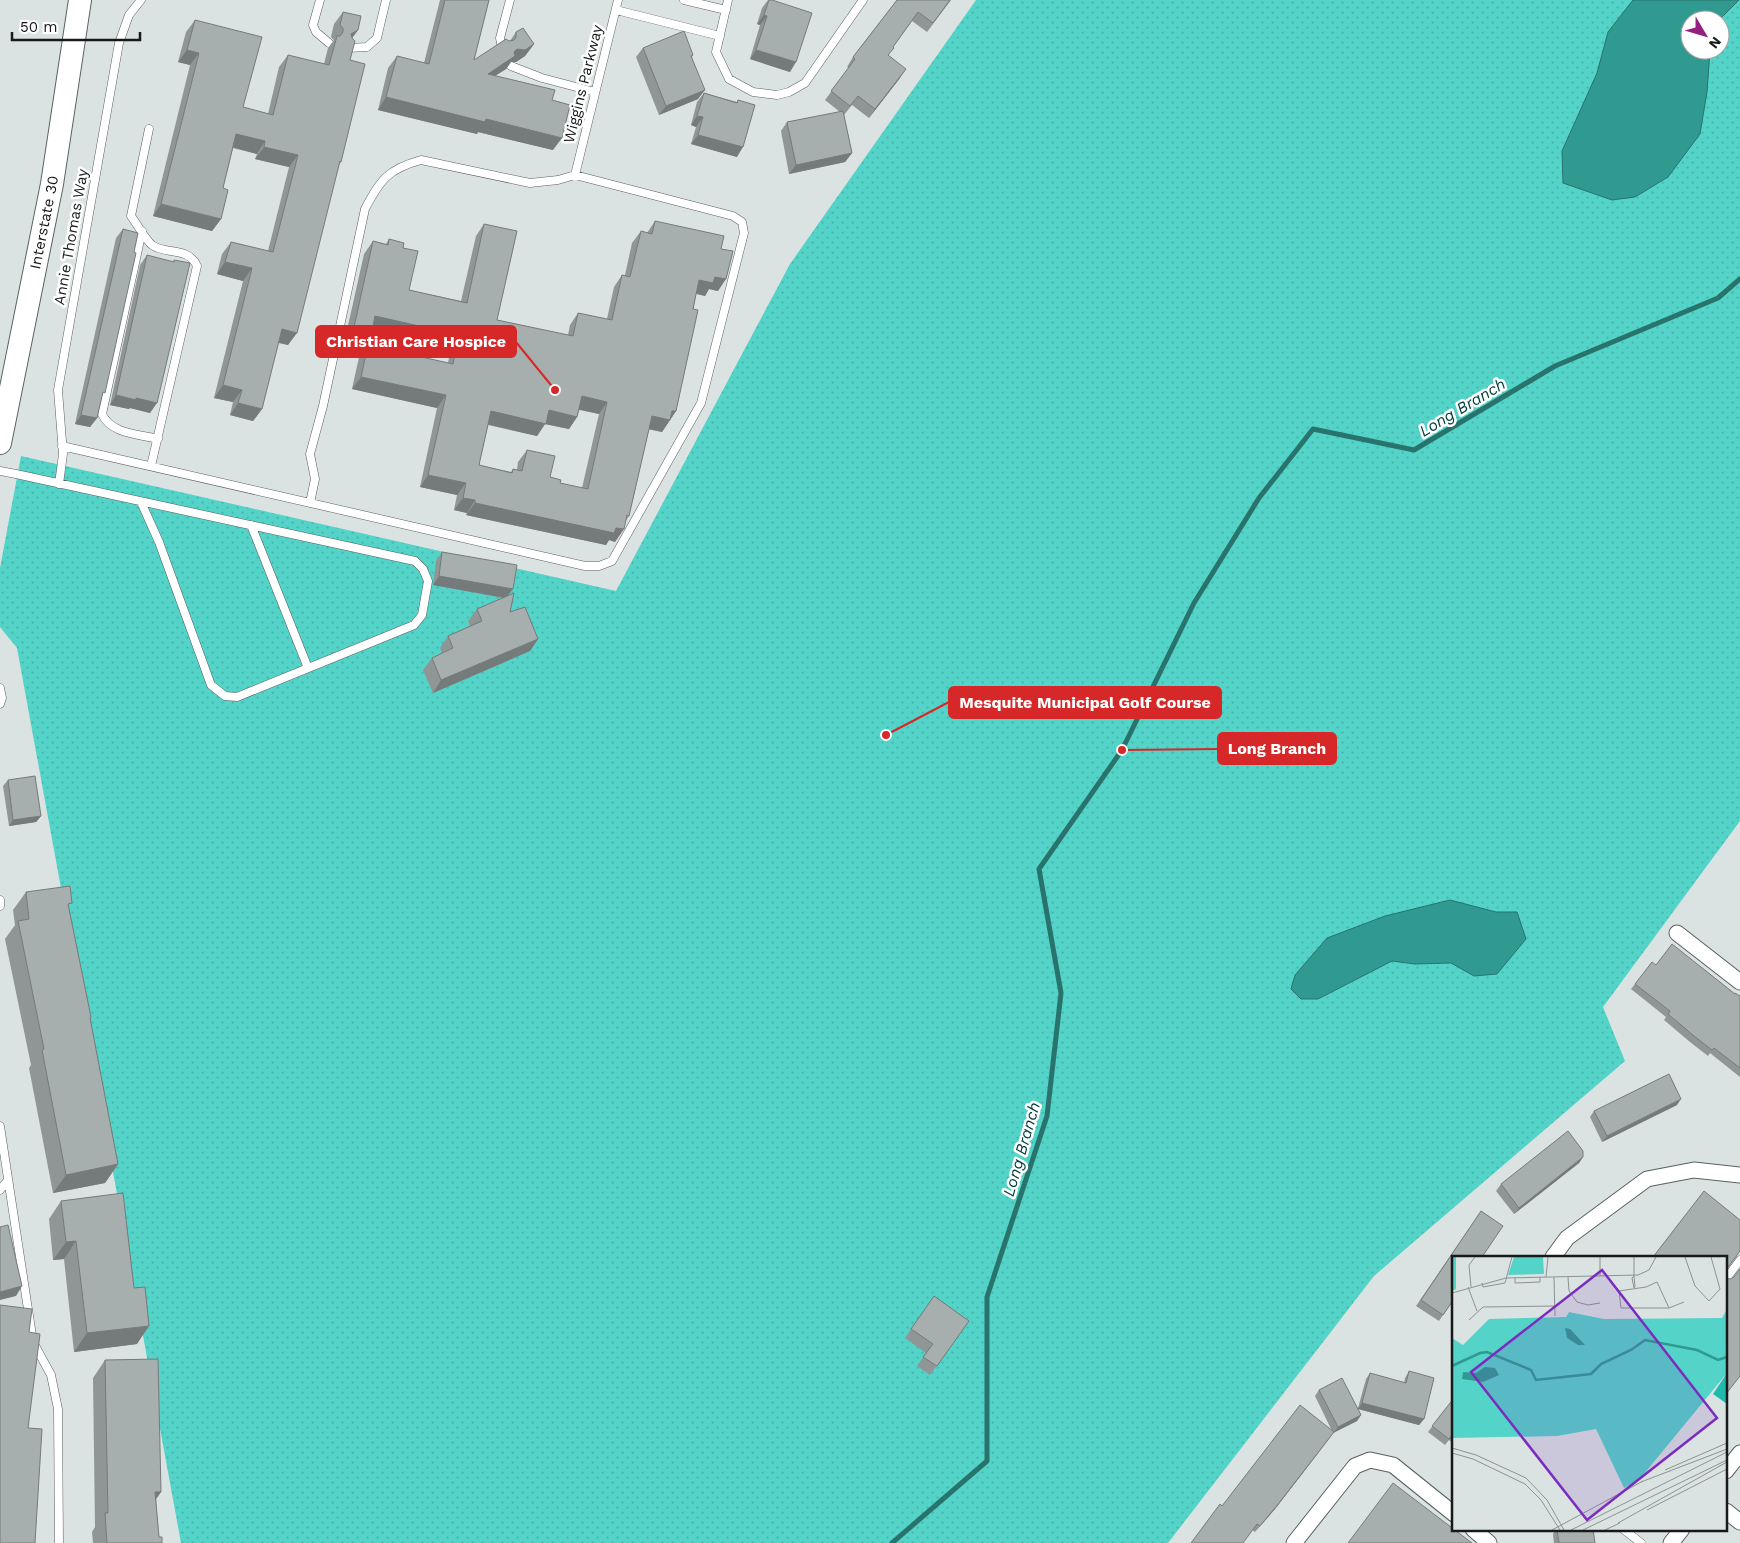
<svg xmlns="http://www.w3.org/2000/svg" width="1740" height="1543" viewBox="0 0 1740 1543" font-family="'Work Sans',sans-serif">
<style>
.grass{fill:url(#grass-dots);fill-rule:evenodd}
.water{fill:#309a91;stroke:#28746d}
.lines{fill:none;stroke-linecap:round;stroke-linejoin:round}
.stream{stroke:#28746d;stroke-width:5}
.lane-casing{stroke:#596160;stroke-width:9}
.street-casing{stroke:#596160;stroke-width:17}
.secondary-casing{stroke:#596160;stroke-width:24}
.lane{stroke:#fff;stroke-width:8}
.street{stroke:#fff;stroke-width:15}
.secondary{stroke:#fff;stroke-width:22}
.wall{fill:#909696;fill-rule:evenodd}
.shaded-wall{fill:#757a7a}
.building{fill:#a7afae;stroke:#757a7a;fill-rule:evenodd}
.labels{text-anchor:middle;stroke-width:5;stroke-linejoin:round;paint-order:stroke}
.street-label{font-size:15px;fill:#171a19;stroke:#fff}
.water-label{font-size:16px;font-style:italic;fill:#00403b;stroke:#fff}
.inset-river{fill:none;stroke:#309a91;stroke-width:2.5}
.inset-road{fill:none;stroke:#8c9392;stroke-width:1}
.view{fill:#7b2cbf;fill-opacity:0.15;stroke:#7b2cbf;stroke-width:2.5}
.inset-edge{fill:none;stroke:#171a19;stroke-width:2.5}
.leader{fill:none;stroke:#d62828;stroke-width:2}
.callout-dot{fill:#d62828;stroke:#fff;stroke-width:2}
.callout{fill:#d62828;stroke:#d62828;stroke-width:2}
.callout-label{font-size:16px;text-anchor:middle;font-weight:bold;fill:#fff}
</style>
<defs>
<pattern id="grass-dots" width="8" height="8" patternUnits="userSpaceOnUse" patternTransform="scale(1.25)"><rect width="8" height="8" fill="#54d3c8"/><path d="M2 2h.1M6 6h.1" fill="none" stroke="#48b5ab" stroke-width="1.8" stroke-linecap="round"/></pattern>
</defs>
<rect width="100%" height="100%" fill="#dae3e2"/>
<path class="grass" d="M976,0H1740V821L1603,1007L1625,1061L1374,1276L1168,1543H181L17,648L0,627V568L21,456L616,591L790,264ZM1690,20H1720V50H1690Z"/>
<path class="water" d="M1633,0H1739L1719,20H1690V50H1710L1707,92L1700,134L1668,177L1635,197L1612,200L1563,183L1562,151L1597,73L1608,32Z
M1450,900L1496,912H1517L1526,939L1497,974L1474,976L1451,963L1415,964L1392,961L1318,999H1301L1291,989L1295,975L1327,938L1385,916Z"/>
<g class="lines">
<path class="stream" d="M892,1543L987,1461V1297L1047,1116L1061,993L1039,869L1122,750L1194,603L1259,498L1313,429L1414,450L1555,366L1718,298L1740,279"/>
<defs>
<path id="lane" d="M320,0L313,25L316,32L329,43
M684,0L726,10
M728,0L716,52L729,79L753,92L777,95L789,92L805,83L863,0
M616,10L720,36
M348,48L367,47L377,38L386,0
M502,48L500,38L510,0
M511,66L542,78L595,92
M149,129L131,216C137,224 145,239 152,245C165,255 188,246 197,266L151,466
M575,175L618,0
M142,231L102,414C111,434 138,434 158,439
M62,446L585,566H599L612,561L701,403L744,233L742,222L733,216L575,175L558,180L530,183L421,160C388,169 380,180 365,209L323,406L310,454L315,479L310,503
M0,471L16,474L415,561L423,569L428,581L422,615L414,625L237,697L225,696L211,685L159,542L141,502
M59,484L63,454L58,390L119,43L129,15L141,0
M251,525L308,668
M0,688L2,698L0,704
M0,900V906
M0,1126L33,1342L51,1375L58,1409L59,1543
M0,1190L8,1180
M1726,1279L1740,1260
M1623,1529L1641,1543"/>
<path id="street" d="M1677,933L1740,982
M1553,1257L1567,1238L1647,1179L1694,1170L1740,1175
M1726,1471L1740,1453
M1726,1511L1740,1522
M1473,1529L1489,1543
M1294,1543L1355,1466L1370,1460L1393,1465L1454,1514
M1671,1543L1682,1529"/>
<g id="secondary">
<path id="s1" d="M0,443L52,184L80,0"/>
</g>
</defs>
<use href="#lane" class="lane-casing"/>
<use href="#street" class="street-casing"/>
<use href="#secondary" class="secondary-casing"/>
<use href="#lane" class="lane"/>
<use href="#street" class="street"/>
<use href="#secondary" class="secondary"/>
</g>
<path class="wall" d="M440,0H489L474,60L510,41L516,32L534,44L525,56L516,62H511L506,69L495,76L552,100L553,150L478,132L477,134L378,110L388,68L397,56L424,63Z
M768,0H772L790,72L750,59L760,25L757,24L762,8Z
M897,0H951L927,32L912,21L893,47L888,55L900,78L869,118L852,105L844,115L852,153L845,162L789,174L781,131L787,122L840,112L825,100L849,68L847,67L853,57Z
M343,12L358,30L352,38L341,162L339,165L288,345L278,343L262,409L253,421L230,415L233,402L214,398L243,281L217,274L222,254L231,242L268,251L289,167L255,159L257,154L233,148L223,188L221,219L212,231L153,216L190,65L178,62L186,32L195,20L243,107L268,114L279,67L288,55L324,64L328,48L334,40L331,37L334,24Z
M643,48L693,55L692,57L698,99L659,115L636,57Z
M704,93L737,102L738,100L737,157L691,144L696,127L691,125L697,102Z
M655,221L721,249L718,291L709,289L705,296L696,294L676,411L662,432L649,429L629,516L625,522L615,542L609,540L606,545L466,515L467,513L454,510L457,495L420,487L437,408L352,389L359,357L368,345L448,363L451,347L372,330L361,352L343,348L364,254L373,241L386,244L389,239L403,248L409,290L461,301L476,236L484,224L497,320L568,335L570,325L578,313L607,319L614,287L622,275H625L632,243L641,231L647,233ZM579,410L599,414L582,488L560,483L550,477L527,450L518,462L517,470L513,469L511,472L479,465L488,425L537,436L545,424L569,429L577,417Z
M123,229L97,418L90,427L75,424L116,238Z
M147,255L173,262L174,260L150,413L130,408L129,409L110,405L140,265Z
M442,552L508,595L510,612L538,639L530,651L433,693L423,670L432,658L442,653L440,648L448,636L470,626L468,621L477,609L503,598L433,585L436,561Z
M8,780L41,816L36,822L9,826L3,786Z
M26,892L69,908L91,1017L90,1019L118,1164L105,1183L53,1193L29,1068L31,1065L5,939L15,925L13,910Z
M1656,965L1740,996V1077L1710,1053L1708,1056L1690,1042L1664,1020L1666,1017L1631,989L1635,984Z
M1677,1105L1602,1142L1590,1117L1594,1111Z
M1583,1157L1579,1163L1514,1214L1496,1191L1501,1184Z
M61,1201L137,1344L74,1352L64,1259L53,1260L49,1219Z
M1481,1211L1454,1299L1439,1321L1416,1306Z
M934,1296L969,1321L930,1375L917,1366L926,1353L905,1338Z
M105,1360L161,1492L156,1499L159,1537L162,1543H93L92,1532L95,1527L93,1378Z
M1409,1371L1424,1419L1419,1425L1358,1409L1361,1415L1357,1421L1333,1433L1275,1509L1255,1532L1222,1506L1332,1431L1315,1396L1319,1390L1358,1408L1366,1379L1370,1373L1404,1383L1405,1378Z
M1454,1398V1444L1449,1440L1445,1445L1428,1432Z
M1556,1529H1593L1595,1543H1554L1553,1534Z"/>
<path class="shaded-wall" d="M764,15L767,16L760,25L757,24Z
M358,30L349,42L351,34Z
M534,44L525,56L516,62H511L506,69L479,86L488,74L517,49Z
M187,50L199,53L190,65L178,62Z
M756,50L796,62L790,72L750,59Z
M906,69L900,78L869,118L875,109Z
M705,90L698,99L659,115L666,106Z
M386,97L486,119L562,138L553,150L478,132L477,134L378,110Z
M697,116L703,117L696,127L691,125Z
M236,134L265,141L257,154L228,146Z
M698,135L743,147L737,157L691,144Z
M264,147L298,155L289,167L255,159Z
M852,153L845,162L789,174L796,165Z
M161,204L221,219L212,231L153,216Z
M225,262L252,268L243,281L217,274Z
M715,277L726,279L718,291L709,289L705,296L691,292L699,280Z
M375,316L459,335L451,347L366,329Z
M282,329L297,333L288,345L273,341Z
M352,336L370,340L361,352L343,348Z
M361,377L446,395L437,408L352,389Z
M223,385L242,390L233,402L214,398Z
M116,395L136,398L157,403L150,413L130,408L129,409L110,405Z
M582,396L607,402L599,414L574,408Z
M238,403L262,409L253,421L230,415Z
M549,410L577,417L569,429L545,424L537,436L482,423L491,411Z
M672,411H676L662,432L643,428L652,416Z
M81,415L97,418L90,427L75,424Z
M428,475L466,483L457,495L420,487Z
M463,498L475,500L467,513L454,510Z
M475,503L624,529L615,542L609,540L606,545L466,515Z
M439,576L513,589L506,598L433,585Z
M538,639L530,651L433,693L441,680Z
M41,816L36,822L9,826L13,820Z
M1681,1099L1677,1105L1602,1142L1607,1136Z
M1583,1157L1579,1163L1514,1214L1519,1208Z
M118,1164L105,1183L53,1193L66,1175Z
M76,1241L64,1259L53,1260L66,1242Z
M22,1286L16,1296L0,1300V1292Z
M149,1326L137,1344L74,1352L87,1333Z
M1362,1403L1424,1419L1419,1425L1358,1409Z
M1361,1415L1357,1421L1333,1433L1338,1427Z
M1330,1438L1275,1509L1255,1532L1260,1526Z
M155,1492H161L148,1510Z"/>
<path class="building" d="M445,0H489L474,60L506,39L509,41L514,40L516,37V32L523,28L534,44L525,50L517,49L514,52L515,56L488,74L555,90L552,100L570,105L562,138L486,119L485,122L386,97L397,56L429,64Z
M769,0H772L812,13L796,62L756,50L767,16L764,15Z
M897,0H950L933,23L918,12L893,47L894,48L888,55L906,69L875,109L858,96L850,106L831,91L855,59L853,57Z
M343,12L361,16L358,30L351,34L352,38L355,41L350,60L365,64L341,162L340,161L297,333L282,329L262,409L238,403L242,390L223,385L252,268L225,262L231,242L273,252L298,155L264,147L265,141L236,134L223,188L228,190L221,219L161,204L199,53L187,50L195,20L262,37L243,107L273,115L288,55L329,65L337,36H340L343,32V28L340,25Z
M684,31L693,55L691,56L705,90L666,106L643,48Z
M704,93L737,103L738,100L755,105L743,147L698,135L703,117L697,116Z
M843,111L852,153L796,165L787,122Z
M655,221L724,236L721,249L733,251L726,279L715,277L713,283L699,280L693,309L698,310L676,411H672L670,420L652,416L629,516L627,515L624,529L616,528L614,533L475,503V500L463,498L466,483L428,475L446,395L361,377L368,345L453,364L459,335L375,316L370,340L352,336L373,241L388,245L389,239L404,243L403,248L418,251L409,290L467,303L484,224L517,231L497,320L573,336L578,313L612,320L622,275L630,277L641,231L652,234ZM582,396L607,402L588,489L560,483L561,480L550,477L555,456L527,450L522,471L513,469L512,473L479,465L491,411L546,424L549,410L577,417Z
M123,229L138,233L134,252L136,253L105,393L103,392L97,418L81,415Z
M147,255L174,262V260L190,263L157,403L136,398V400L116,395Z
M442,552L517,565L513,589L439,576Z
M514,593L510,612L525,607L538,639L441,680L432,658L453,648L448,636L482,621L477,609Z
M35,776L41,816L13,820L8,780Z
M70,886L72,903L68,904L91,1017L90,1018L118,1164L66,1175L42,1050L44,1049L18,921L29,919L26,892Z
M1672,944L1735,994V993L1740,996V1068L1714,1048L1712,1050L1694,1036L1668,1014L1670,1011L1635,984L1652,962L1656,965Z
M1669,1074L1681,1099L1607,1136L1594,1111Z
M1568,1131L1583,1151V1157L1519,1208L1501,1184Z
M1704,1191L1740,1220V1251L1726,1270V1257H1653Z
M123,1193L134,1288L145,1287L149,1326L87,1333L76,1241L66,1242L61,1201Z
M1481,1211L1503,1226L1482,1257H1454V1299L1443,1315L1421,1300Z
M8,1225L22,1286L0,1292V1227Z
M1740,1269V1376L1726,1394V1278L1730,1279L1734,1277Z
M934,1296L969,1321L937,1366L923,1357L933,1344L911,1329Z
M0,1305L32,1309L29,1332L40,1334L28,1428L42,1429L35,1543H0Z
M158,1359L161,1492H155L159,1537H162V1543H107L105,1513H108L105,1360Z
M1409,1371L1434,1378L1424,1419L1362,1403L1370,1373L1406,1383Z
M1342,1378L1361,1415L1338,1427L1319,1390Z
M1454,1398V1434H1453L1449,1439L1432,1426Z
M1300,1405L1334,1432L1279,1503L1260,1526L1257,1524L1243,1543H1191L1220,1504L1222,1506Z
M1393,1483L1472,1543H1348Z
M1557,1529H1593L1595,1543H1559Z"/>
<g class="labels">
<g class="street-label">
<text transform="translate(583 84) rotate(-76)" y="5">Wiggins Parkway</text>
<text dy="5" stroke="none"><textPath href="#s1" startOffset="225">Interstate 30</textPath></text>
<text transform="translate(71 237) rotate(-80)" y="5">Annie Thomas Way</text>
</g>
<g class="water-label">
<text transform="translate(1462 407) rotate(-31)" y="6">Long Branch</text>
<text transform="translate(1021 1149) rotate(-74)" y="6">Long Branch</text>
</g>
</g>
<g transform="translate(1452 1256)">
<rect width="275" height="275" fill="#dae3e2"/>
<path d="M0,1H4V33L0,35ZM62,1H91L92,18L56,19ZM275,53V117L187,224L172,232L144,173L105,180L0,182V82L11,89L37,63L114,61L117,56L152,63L270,62Z" fill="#54d3c8"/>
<path d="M275,117V148L261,138Z" fill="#20b9ae"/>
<path d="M113,72L118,73L133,89H126L115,82ZM33,111L43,112L47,119L31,126L10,123L11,116L24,117Z" fill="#309a91"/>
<path class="inset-river" d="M0,110L28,97L35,96L79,114L84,124L139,118L149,108L179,94L193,84L245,94L266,104L275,101"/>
<path class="inset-road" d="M148,1V20M182,1V20M233,1L243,30L257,45L268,33L259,1M182,20L183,31L182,32L180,22ZM63,21V27L88,26V21M94,21L96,1M102,21L103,60M116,21L117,35L125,46L136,49L148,47M30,27L31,31L53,27L60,1M16,31L25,55M19,31L17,9L23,1M0,37L54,22L186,19L197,14L204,1M217,52L205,26L194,31L167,35L169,52H217L232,46M17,64L31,51L103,50M0,192L24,199L74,222L95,244L112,274M0,197L21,203L73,228L89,244L108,274M213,214L275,187M189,226L275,193M195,254L275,213M166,267L275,206M100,274L191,225M119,274L275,196M131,274L275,204M153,274L168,267"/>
<path class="view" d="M150,14L265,162L135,264L19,116Z"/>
<rect width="275" height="275" class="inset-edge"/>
</g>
<path class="leader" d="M555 390L516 342M886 735L949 702M1122 750L1218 749"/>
<g class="callout-dot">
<circle cx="555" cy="390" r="5"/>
<circle cx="886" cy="735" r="5"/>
<circle cx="1122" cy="750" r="5"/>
</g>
<g class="callout">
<rect x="316" y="326" width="200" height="31" rx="5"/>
<rect x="949" y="687" width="272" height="31" rx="5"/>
<rect x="1218" y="733" width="118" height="31" rx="5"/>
</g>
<g class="callout-label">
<text x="416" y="347">Christian Care Hospice</text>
<text x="1085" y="708">Mesquite Municipal Golf Course</text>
<text x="1277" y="754">Long Branch</text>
</g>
<g transform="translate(1705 35) rotate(128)"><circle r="24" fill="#ffffff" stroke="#a2a3a3"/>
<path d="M0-4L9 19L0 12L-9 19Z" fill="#94207f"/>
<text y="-8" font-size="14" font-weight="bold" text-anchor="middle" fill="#171a19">N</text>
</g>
<path d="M12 32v8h128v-8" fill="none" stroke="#171a19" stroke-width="2.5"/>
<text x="20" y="32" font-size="15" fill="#171a19" stroke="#ffffff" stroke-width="4" paint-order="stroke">50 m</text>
</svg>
